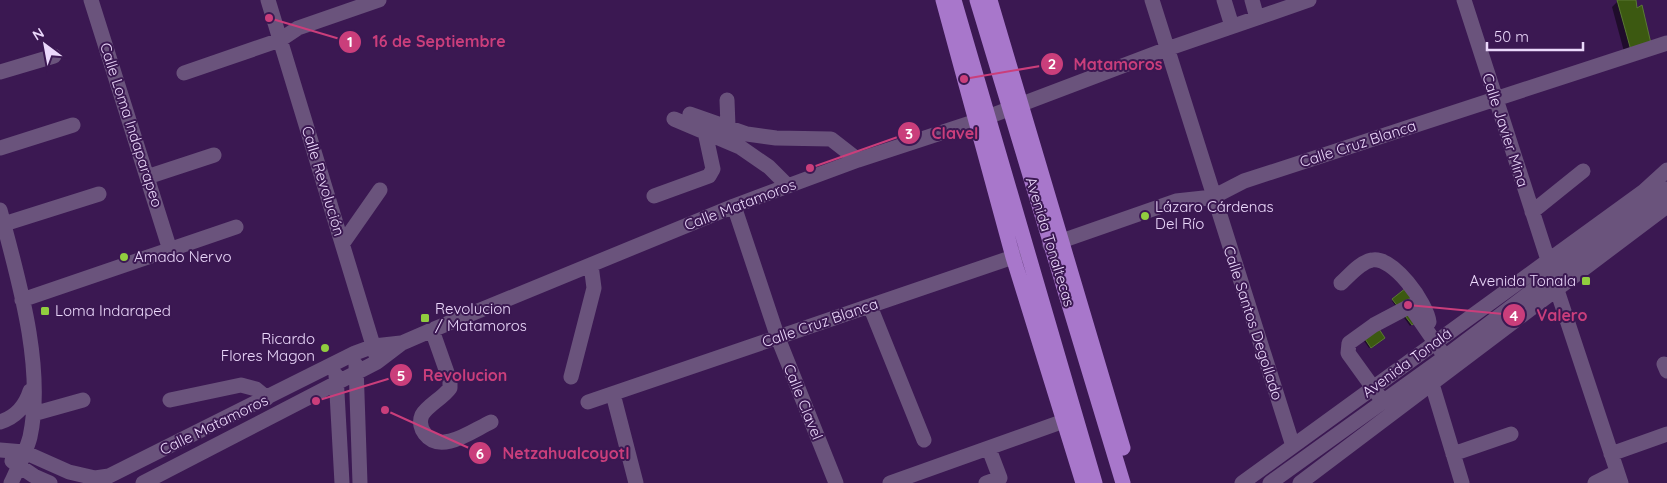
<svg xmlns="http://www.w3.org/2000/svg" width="1667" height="483" viewBox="0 0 1667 483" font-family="Quicksand,sans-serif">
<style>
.shadow{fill:#0007}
.building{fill:#3c5911;stroke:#5a7934}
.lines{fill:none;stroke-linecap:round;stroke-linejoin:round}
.minor{stroke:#6a537c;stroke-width:15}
.major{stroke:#a877cb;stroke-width:15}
.poi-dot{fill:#91cd3f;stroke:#3b1852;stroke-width:2}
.labels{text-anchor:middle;stroke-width:4;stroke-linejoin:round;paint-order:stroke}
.street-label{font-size:15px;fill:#ebd8fb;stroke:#3b1852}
.poi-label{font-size:15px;fill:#ebd8fb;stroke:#3b1852;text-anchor:start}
.leader{fill:none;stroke:#ca3e7b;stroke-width:2}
.callout-dot{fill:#ca3e7b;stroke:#3b1852;stroke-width:2}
.mark-label{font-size:15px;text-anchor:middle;font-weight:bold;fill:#fff}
.callout-label{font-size:16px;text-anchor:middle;font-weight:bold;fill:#ca3e7b;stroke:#3b1852;stroke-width:4;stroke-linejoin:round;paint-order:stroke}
</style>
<rect width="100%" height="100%" fill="#3b1852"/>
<path class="shadow" d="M1635,0L1636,9L1650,47L1626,59L1612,7L1618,1Z
M1406,290L1425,315L1410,326L1392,301Z
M1362,338L1382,339L1369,348Z"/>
<path class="building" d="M1617,0H1636L1637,8L1642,5L1652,48L1632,54Z
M1406,288L1426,315L1412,325L1392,299Z
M1377,326L1385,338L1371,348L1363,336Z"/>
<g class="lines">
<path class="minor" d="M91,0L170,250
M268,0L376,355
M1152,0L1293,446
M1224,0L1232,26
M1252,0L1257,18
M1464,0L1548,260
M0,72L54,56
M184,73L280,40L298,28L379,0
M727,100L728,126
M690,114L747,134L776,138L831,139L858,160
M674,119L740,147L769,167L788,186
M0,148L73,125
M147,177L214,155
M654,196L709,176L713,169L705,132
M734,206L778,338L836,483
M0,210C18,278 45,367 30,437C26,452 18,468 11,483
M1532,212L1583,171
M4,224L99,194
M343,243L380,190
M1050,245L1176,201L1213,197L1244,181L1667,43
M1341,283C1349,276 1360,262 1372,260C1393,256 1427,303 1429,322
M1557,290L1621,483
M22,300L236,227
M870,306L924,440
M432,330L450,381V388C443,398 428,405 422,415C419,422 421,429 425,434C441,455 473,430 491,422
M1664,364L1667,371
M356,365L360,483
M336,375L342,483
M571,377L594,288L591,265
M1432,384L1462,483
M613,394L636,483
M1379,396L1348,353L1349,343L1374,325L1410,306L1441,351
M170,400L241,385L256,389L267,398
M588,402L1025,253
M33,414L83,400
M0,422C16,417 25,407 30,391
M0,450L24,452L69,472L95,478L109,476L355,353L374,346L401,343
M1453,454L1511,434
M1611,454L1667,434
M12,461L34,476L50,483
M143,483L377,362L402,343L432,330L734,206L858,160L977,121L1167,49L1309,0
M890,483L1064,421
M986,483L1000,478L989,449
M1242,483L1644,191L1667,170
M1270,483L1445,357L1667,189
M1300,483L1667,206
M1595,483L1617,472"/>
<path class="major" d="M943,0L1013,257L1083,483
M954,0L1095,483
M977,0L1123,483
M990,0L1123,448"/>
</g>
<g class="poi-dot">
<circle cx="1145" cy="216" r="5"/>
<circle cx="124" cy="257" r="5"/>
<rect x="1581" y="276" width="10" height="10" rx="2.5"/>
<rect x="40" y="306" width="10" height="10" rx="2.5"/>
<rect x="420" y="313" width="10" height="10" rx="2.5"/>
<circle cx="325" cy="348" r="5"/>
</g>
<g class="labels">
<g class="street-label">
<text transform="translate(131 125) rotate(72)" y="5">Calle Loma Indaparapeo</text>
<text transform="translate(1505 130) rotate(72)" y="5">Calle Javier Mina</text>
<text transform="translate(1358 144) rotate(-18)" y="5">Calle Cruz Blanca</text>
<text transform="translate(323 181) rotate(73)" y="5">Calle Revolución</text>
<text transform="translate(740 205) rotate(-21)" y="5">Calle Matamoros</text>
<text transform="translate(1050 242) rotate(73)" y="5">Avenida Tonaltecas</text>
<text transform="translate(820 323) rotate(-19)" y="5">Calle Cruz Blanca</text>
<text transform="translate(1253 323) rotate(72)" y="5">Calle Santos Degollado</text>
<text transform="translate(1407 363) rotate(-36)" y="5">Avenida Tonalá</text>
<text transform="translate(803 402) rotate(68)" y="5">Calle Clavel</text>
<text transform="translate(214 425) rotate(-26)" y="5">Calle Matamoros</text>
</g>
<g class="poi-label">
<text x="1155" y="212">Lázaro Cárdenas<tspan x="1155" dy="17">Del Río</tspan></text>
<text x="134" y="262">Amado Nervo</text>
<text x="1576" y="286" text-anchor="end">Avenida Tonala</text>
<text x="435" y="314">Revolucion<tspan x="435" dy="17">/ Matamoros</tspan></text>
<text x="55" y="316">Loma Indaraped</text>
<text x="315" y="344" text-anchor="end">Ricardo<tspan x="315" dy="17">Flores Magon</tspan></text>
</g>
</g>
<path class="leader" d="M269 18L350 42M964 79L1052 64M810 168L909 133M1408 305L1514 315M316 401L401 375M385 410L480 453"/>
<g class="callout-dot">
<circle cx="269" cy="18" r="5"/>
<circle cx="964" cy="79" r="5"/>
<circle cx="810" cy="168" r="5"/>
<circle cx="1408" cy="305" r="5"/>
<circle cx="316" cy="401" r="5"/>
<circle cx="385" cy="410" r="5"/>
<circle cx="350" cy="42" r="12"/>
<circle cx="1052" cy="64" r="12"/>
<circle cx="909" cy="133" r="12"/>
<circle cx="1514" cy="315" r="12"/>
<circle cx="401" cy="375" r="12"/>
<circle cx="480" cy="453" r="12"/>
</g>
<g class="mark-label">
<text x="350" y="47">1</text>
<text x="1052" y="69">2</text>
<text x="909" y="139">3</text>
<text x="1514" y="321">4</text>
<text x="401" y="381">5</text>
<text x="480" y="459">6</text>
</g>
<g class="callout-label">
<text x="439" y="47">16 de Septiembre</text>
<text x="1118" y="70">Matamoros</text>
<text x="955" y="139">Clavel</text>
<text x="1562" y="321">Valero</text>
<text x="465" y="381">Revolucion</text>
<text x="566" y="459">Netzahualcoyotl</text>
</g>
<g transform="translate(45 45) rotate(328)" stroke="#3b1852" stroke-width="4" paint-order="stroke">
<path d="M0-4L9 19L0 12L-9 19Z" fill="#ebd8fb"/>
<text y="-8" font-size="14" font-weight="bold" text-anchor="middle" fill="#ebd8fb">N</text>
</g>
<path d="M1487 42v8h96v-8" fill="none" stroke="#ebd8fb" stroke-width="2.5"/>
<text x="1494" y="42" font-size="15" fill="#ebd8fb" stroke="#3b1852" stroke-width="4" paint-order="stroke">50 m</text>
</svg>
